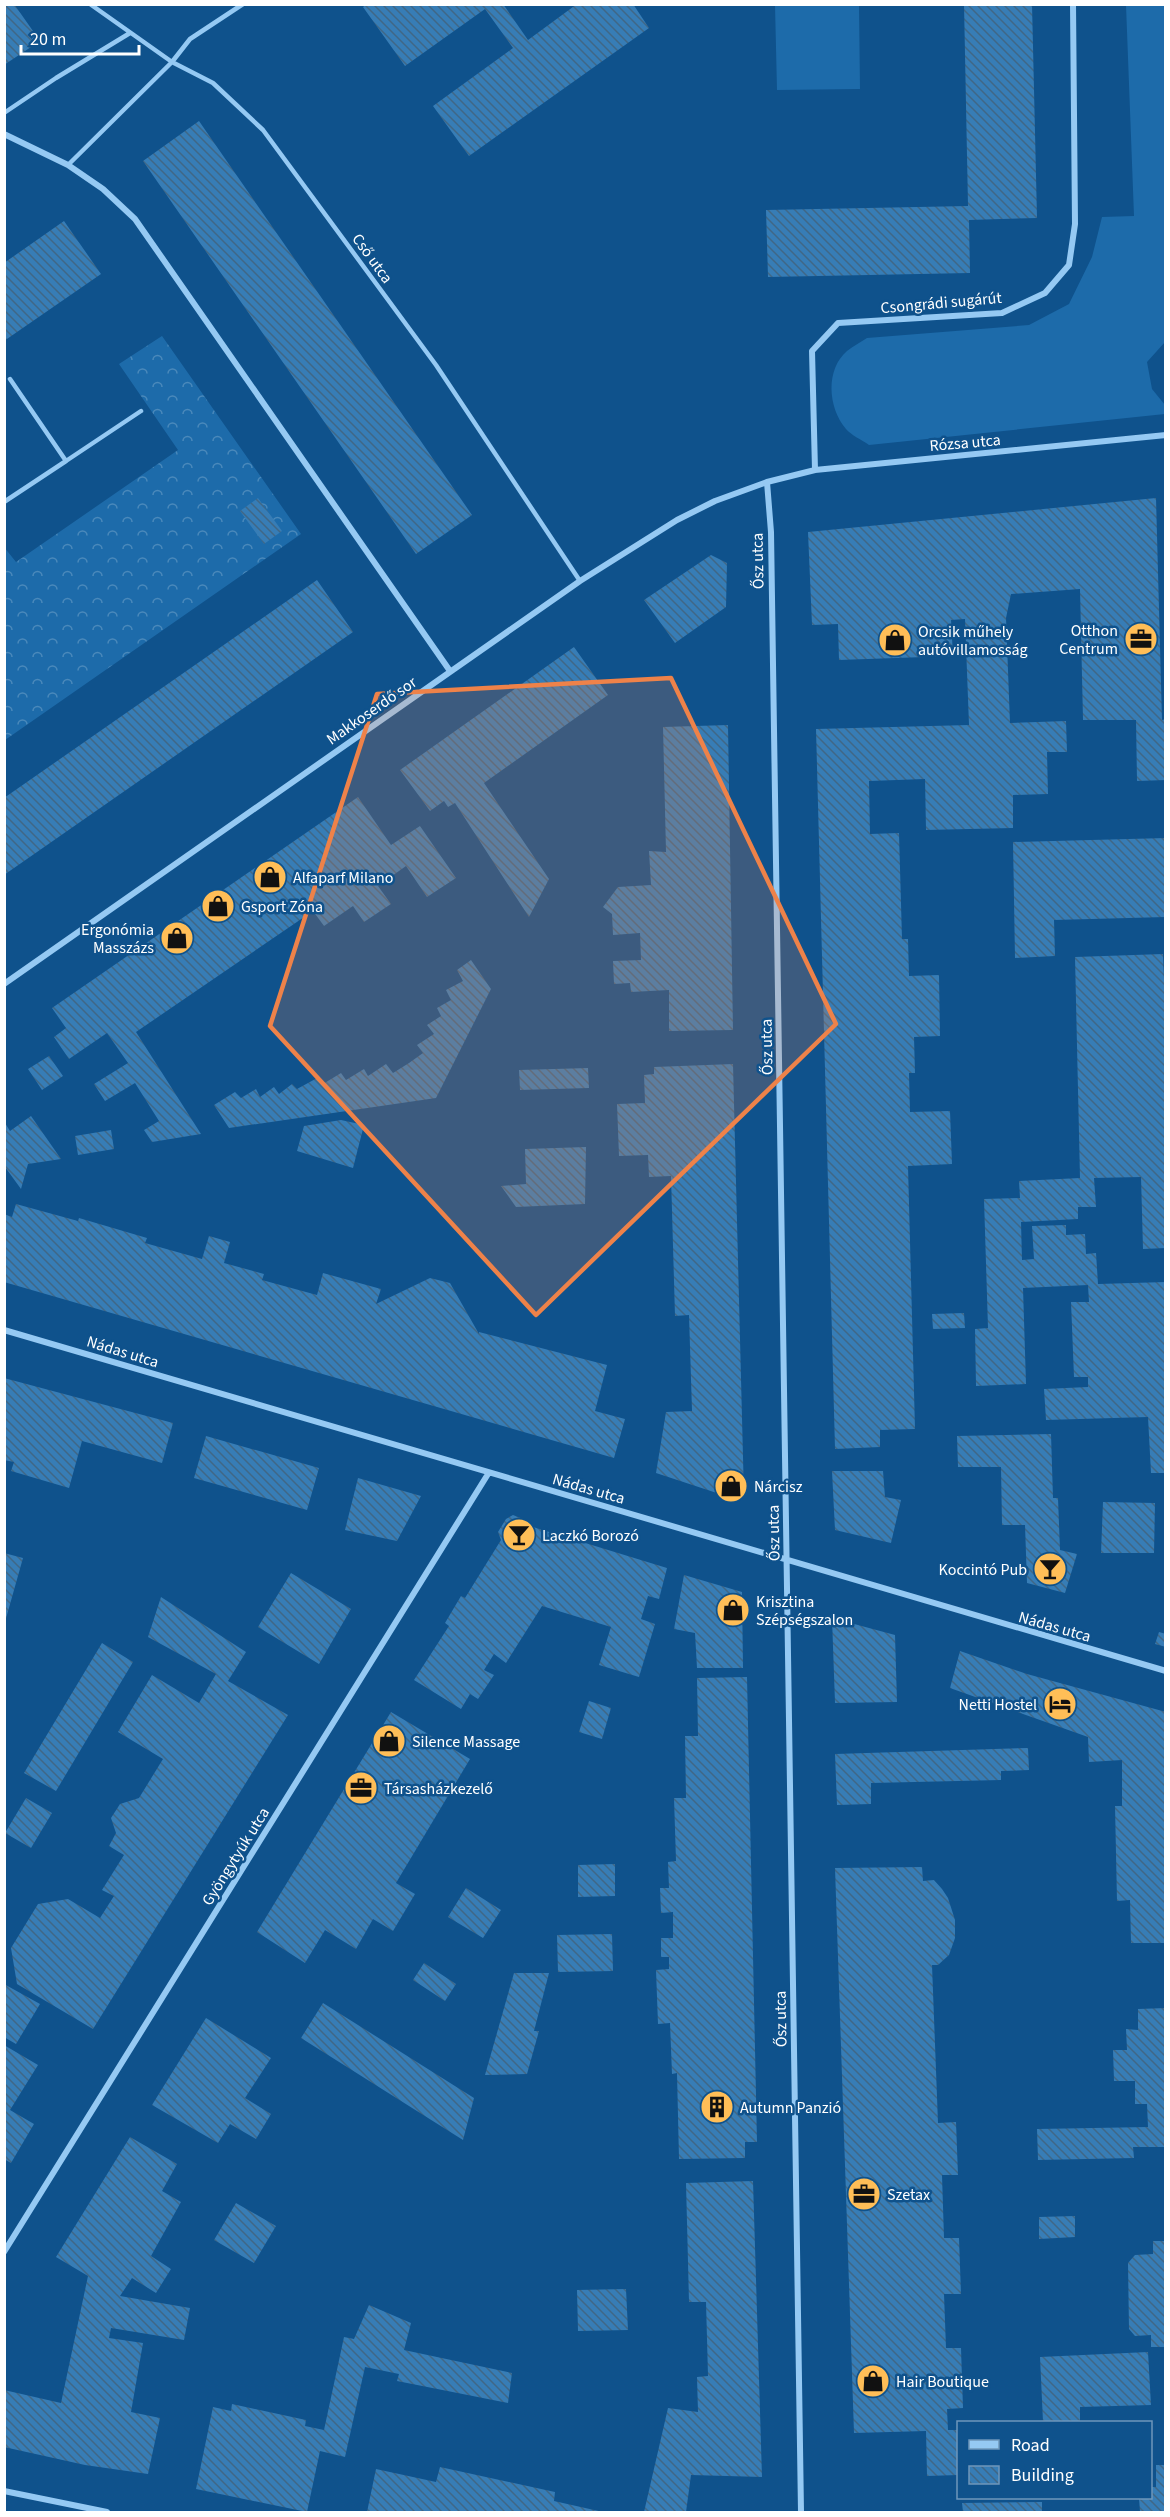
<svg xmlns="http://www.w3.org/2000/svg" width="1170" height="2517" viewBox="0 0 1170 2517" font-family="'Source Sans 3',sans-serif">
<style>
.grass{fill:#1d6baa}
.forest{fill:url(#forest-crowns)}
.building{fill:url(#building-back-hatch)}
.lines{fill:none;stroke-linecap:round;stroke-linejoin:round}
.lane{stroke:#95c9f3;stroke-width:4.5}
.street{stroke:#95c9f3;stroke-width:6}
.marked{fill:#ee8249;fill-opacity:0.2;stroke:#ee8249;stroke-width:4.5;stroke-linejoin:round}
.labels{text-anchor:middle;stroke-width:5;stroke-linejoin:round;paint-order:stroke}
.street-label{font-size:16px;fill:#fff;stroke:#0f528c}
.poi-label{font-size:16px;fill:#fff;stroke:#0f528c;text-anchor:start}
</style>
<defs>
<pattern id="forest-crowns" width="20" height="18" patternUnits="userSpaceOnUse" patternTransform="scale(1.5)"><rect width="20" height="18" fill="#1d6baa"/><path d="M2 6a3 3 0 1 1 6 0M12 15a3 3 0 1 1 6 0" fill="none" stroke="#4a89bb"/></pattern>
<pattern id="building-back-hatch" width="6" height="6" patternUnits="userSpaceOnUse" patternTransform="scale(1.5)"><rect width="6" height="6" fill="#377db6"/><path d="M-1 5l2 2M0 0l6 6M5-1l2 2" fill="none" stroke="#406786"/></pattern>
</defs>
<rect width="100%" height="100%" fill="#0f528c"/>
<path class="grass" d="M775,5H859L860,89L777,90Z
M1126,5H1165V342L1147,362L1152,389L1165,405V414L869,445C862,440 851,435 846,429C828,408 825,370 847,351C853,346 861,342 867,338L1029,325L1069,304L1092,257L1102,217L1134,216Z"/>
<path class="forest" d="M162,336L301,534L5,740L4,547L16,562L178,450L119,364Z"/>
<path class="building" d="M4,4H14L40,41L4,65Z
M367,4H503L528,40L577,4H633L649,28L469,156L433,106L513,48L485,9L405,66L363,7Z
M964,4H1032L1037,218L969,220L970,273L768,277L766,210L968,206Z
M199,121L472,515L416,554L143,161Z
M64,221L101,274L4,341V263Z
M258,498L282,531L264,544L240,511Z
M1156,498L1162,720L1166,719V780L1137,781L1136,720H1083L1080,589L1011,594L1006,618L1010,723L1066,721L1067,752H1047L1048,794L1013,795V828L926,830L925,779L869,781L870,834L899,833L902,939H908L909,976L939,975L940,1036L914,1037L915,1073H909L910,1112L950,1111L952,1164L908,1166L915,1429L880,1430V1447L835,1449L816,729L969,725L965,619L951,620L953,656L839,660L838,624L812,625L808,532Z
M711,555L727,563L726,607L675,643L644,600Z
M317,580L353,632L4,875V798Z
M574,647L608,695L484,783L549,879L529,917L455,803L448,807L444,801L430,811L400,770Z
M728,725L733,1030L669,1031V990L631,992L630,983L614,984L613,961L641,960L640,933L613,935L612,914L603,907L618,887L651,885L649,851L666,852L663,727Z
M358,797L391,845L420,826L456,878L427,897L406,866L378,886L391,904L364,922L353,906L324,926L313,911L136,1032L201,1134L152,1142L144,1130L159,1121L135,1083L105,1101L94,1084L128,1063L107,1033L69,1059L54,1037L66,1028L52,1008Z
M1166,838V917L1054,920L1055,956L1015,958L1013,842Z
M1163,954L1166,1030V1248L1143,1249L1141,1177L1094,1178L1096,1207H1078V1219L1021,1222L1022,1260L1034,1259L1032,1226L1066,1225V1235L1085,1234L1086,1254L1096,1253L1098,1284L1166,1282V1473H1151L1148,1417L1046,1420L1044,1389L1088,1387V1377H1074L1071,1302H1089L1088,1285L1023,1288L1026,1384L976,1386L975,1329L988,1328L984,1199L1020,1198L1019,1181L1080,1178L1075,957Z
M471,960L491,989L436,1098L229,1128L214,1105L235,1092L241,1098L256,1089L260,1097L274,1087L279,1094L292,1084L297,1089L319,1077L323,1084L341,1073L346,1080L364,1069L368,1076L386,1064L393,1073L409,1063L423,1053L417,1045L434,1034L427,1025L441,1016L437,1008L451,1000L446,990L463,981L457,970Z
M49,1056L63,1076L42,1090L28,1069Z
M733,1064L744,1496L735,1499L656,1473L666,1412L692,1411L689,1315L675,1316L671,1176L649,1177L648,1155L619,1156L617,1104L645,1103L644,1075L654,1074V1067Z
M588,1068L589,1088L520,1090L519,1070Z
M31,1116L61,1159L28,1164L21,1189L5,1167V1123L10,1131Z
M341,1120L364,1125L353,1168L297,1151L304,1126Z
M111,1130L114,1149L78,1155L75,1136Z
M586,1147L585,1204L516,1207L501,1186L526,1184L525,1149Z
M16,1204L78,1221L79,1218L147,1238L145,1243L202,1259L209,1236L230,1242L224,1263L264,1274L262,1280L317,1295L323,1273L381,1289L376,1304L430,1278L450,1283L479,1334V1332L607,1365L595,1411L625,1419L614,1458L4,1282V1214L12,1217Z
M964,1313L965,1328L933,1329L932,1314Z
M4,1378L173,1423L162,1463L82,1441L69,1488L11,1471L14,1462L4,1460Z
M1051,1434L1053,1498H1058L1060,1550L1077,1554L1065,1593L1027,1583L1025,1525H1002L1001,1467H958L957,1436Z
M206,1436L319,1468L307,1510L194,1478Z
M832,1471H883L885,1497L901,1500L891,1543L835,1530Z
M358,1478L421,1496L397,1541L345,1530Z
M1103,1502L1155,1503L1154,1553H1101Z
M513,1515L528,1521L533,1527L667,1568L659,1599L648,1596L641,1619L655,1624L639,1677L599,1665L611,1627L542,1606L506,1663L494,1654L484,1670L494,1675L478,1699L470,1694L461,1709L414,1680L449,1626L445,1623L461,1596L465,1598L501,1540L498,1532L506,1519Z
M4,1553L23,1558L5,1622H4Z
M291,1573L351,1609L319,1664L258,1627Z
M684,1575L742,1592L743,1668H697L695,1633L674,1629Z
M161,1597L246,1652L228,1681L288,1715L93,2029L17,1984L11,1948L38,1904L68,1899L100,1918L114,1896L102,1890L124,1855L109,1846L116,1833L111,1818L120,1804L139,1798L163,1759L118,1732L152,1675L199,1703L216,1674L148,1637Z
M832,1618L895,1635L897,1702L835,1703Z
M1159,1632L1166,1634V1647L1155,1644Z
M102,1643L133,1662L56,1791L24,1773Z
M960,1651L1027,1674L1166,1712V1943H1131L1130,1900L1117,1901L1115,1806H1122V1760L1089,1762L1088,1737L950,1688Z
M747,1677L757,2142H745V2158L679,2159L677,2073L672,2074L670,2023L658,2024L656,1970L669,1969V1957H661V1938H673V1912L661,1913L660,1888H669L668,1862L676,1861L674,1798H686L685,1736H698L697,1678Z
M589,1701L611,1708L602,1739L579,1732Z
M391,1712L470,1759L396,1883L415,1894L393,1931L373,1919L356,1949L325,1930L305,1963L257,1932Z
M1028,1748L1029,1770L1001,1771V1780L871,1783V1804L837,1805L835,1754Z
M26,1798L52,1813L31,1848L5,1833Z
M615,1864V1896L578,1897V1865Z
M922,1867L923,1881L934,1880L942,1889L948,1898L955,1920V1938L949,1955L938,1965H932L938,2123L956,2122L958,2175H942L944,2238H959L961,2294H944L946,2348H961L963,2408L947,2409L948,2430H958V2475L927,2476L926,2431L854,2433L835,1868Z
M466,1888L501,1910L483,1938L448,1917Z
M612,1934L613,1971L558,1972L557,1935Z
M424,1963L456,1984L445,2001L413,1980Z
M514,1973H549L534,2031H539L527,2074L485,2075Z
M4,1984L40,2004L16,2044L4,2037Z
M323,2003L474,2098L463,2140L301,2038Z
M1166,2008V2147H1133L1134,2158L1038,2160L1037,2129L1148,2127L1147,2104H1135V2081H1114L1113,2050H1127L1126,2029L1138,2030V2009Z
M206,2018L271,2058L245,2098L271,2114L256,2139L230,2124L218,2143L152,2105Z
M4,2045L38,2065L10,2110L34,2124L11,2163L4,2159Z
M130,2137L177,2164L162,2191L181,2202L151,2256L171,2269L156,2293L132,2278L120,2296L190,2308L184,2340L111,2328L109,2338L143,2343L131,2412L160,2418L148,2474L85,2465L4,2447V2390L61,2403L88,2276L56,2257Z
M753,2181L762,2477L691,2475L686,2512H644L668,2408L698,2412L697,2377L708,2376L706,2302H689L686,2183Z
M236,2203L276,2226L254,2263L214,2240Z
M1075,2216V2237L1039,2239V2217Z
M1153,2241H1166V2347H1151V2335L1135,2336L1129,2329L1128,2263L1135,2255L1153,2254Z
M626,2289L628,2330L578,2331L577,2290Z
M369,2305L411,2323L404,2350L512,2373L508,2403L397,2381L399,2374L365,2367L345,2457L320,2451L307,2512L196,2489L213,2407L231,2411L232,2404L306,2420L305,2426L324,2430L344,2337L354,2339Z
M1148,2352L1151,2405L1080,2407V2422H1043L1040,2357Z
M1156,2465H1166V2512H1140L1139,2498H1150V2487H1156Z
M440,2467L555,2492L554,2501L603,2512H367L376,2469L436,2482Z
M1042,2502V2512H963L962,2503Z"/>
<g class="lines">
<path class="lane" d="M90,4L172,62L213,83L263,130L436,365L580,581
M4,113L56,78L130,33
M68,165L172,62L190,39L243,4
M66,461L141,411
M4,502L66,461L10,379"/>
<path class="street" d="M4,134L68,165L103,189L135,219L450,671
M815,470L812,351L838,323L1002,313L1045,293L1069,265L1075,224L1073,4
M767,482L771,532L801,2512
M4,984L580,581L677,520L715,501L767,482L815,470L1166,435
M4,1330L1166,1671
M4,2252L488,1474
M4,2491L107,2512"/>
</g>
<path class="marked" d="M671,678L836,1024L536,1315L270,1026L377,694Z"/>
<defs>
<symbol id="office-disc" viewBox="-11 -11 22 22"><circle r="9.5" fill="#ffbe57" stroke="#0f528c"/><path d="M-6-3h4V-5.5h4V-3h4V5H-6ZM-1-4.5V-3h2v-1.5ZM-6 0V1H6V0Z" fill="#111"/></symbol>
<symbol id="shop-disc" viewBox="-11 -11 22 22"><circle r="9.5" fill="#ffbe57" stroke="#0f528c"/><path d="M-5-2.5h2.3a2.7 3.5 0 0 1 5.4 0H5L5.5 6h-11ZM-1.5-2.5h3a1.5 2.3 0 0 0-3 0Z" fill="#111"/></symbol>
<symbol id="bar-disc" viewBox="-11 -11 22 22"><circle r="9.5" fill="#ffbe57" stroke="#0f528c"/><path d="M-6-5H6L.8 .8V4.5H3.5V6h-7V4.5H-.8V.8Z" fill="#111"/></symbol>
<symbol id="hotel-disc" viewBox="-11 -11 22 22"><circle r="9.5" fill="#ffbe57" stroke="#0f528c"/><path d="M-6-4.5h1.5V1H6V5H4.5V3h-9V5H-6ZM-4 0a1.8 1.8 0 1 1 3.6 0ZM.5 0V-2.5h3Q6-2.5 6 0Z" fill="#111"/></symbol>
<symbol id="building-disc" viewBox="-11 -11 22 22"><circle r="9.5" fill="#ffbe57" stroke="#0f528c"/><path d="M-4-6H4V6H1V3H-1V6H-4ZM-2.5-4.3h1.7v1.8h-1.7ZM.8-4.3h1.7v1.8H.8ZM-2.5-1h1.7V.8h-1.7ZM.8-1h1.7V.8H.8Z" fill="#111"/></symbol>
</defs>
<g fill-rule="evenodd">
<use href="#office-disc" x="1122" y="620" width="38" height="38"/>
<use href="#shop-disc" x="876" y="621" width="38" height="38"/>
<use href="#shop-disc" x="251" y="858" width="38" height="38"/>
<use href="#shop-disc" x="199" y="887" width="38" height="38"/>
<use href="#shop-disc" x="158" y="919" width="38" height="38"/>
<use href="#shop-disc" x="712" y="1467" width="38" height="38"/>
<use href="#bar-disc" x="500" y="1516" width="38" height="38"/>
<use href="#bar-disc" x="1031" y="1550" width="38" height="38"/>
<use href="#shop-disc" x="714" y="1591" width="38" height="38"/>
<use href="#hotel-disc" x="1041" y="1685" width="38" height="38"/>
<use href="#shop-disc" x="370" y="1722" width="38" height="38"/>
<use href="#office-disc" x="342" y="1769" width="38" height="38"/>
<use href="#building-disc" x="698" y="2088" width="38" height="38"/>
<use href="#office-disc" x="845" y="2175" width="38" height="38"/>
<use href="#shop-disc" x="854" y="2362" width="38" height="38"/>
</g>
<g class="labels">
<g class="street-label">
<text transform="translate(373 258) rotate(54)" y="6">Cső utca</text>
<text transform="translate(941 302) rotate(-5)" y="6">Csongrádi sugárút</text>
<text transform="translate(965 442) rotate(-5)" y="6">Rózsa utca</text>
<text transform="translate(757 561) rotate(-91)" y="6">Ősz utca</text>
<text transform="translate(371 710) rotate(-35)" y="6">Makkoserdő sor</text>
<text transform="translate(766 1047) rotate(-91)" y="6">Ősz utca</text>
<text transform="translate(123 1351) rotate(17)" y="6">Nádas utca</text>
<text transform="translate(589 1488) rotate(16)" y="6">Nádas utca</text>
<text transform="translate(773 1533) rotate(-91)" y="6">Ősz utca</text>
<text transform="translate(1055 1626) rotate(16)" y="6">Nádas utca</text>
<text transform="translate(235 1856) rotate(-58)" y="6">Gyöngytyúk utca</text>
<text transform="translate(780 2019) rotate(-91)" y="6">Ősz utca</text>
</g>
<g class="poi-label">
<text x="1118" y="636" text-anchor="end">Otthon<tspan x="1118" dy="18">Centrum</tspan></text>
<text x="918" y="637">Orcsik műhely<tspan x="918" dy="18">autóvillamosság</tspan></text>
<text x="293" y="883">Alfaparf Milano</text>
<text x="241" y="912">Gsport Zóna</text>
<text x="154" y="935" text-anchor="end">Ergonómia<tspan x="154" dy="18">Masszázs</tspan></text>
<text x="754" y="1492">Nárcisz</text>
<text x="542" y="1541">Laczkó Borozó</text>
<text x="1027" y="1575" text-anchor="end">Koccintó Pub</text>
<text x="756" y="1607">Krisztina<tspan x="756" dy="18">Szépségszalon</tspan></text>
<text x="1037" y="1710" text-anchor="end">Netti Hostel</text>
<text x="412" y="1747">Silence Massage</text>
<text x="384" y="1794">Társasházkezelő</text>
<text x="740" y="2113">Autumn Panzió</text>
<text x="887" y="2200">Szetax</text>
<text x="896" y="2387">Hair Boutique</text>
</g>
</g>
<rect width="1170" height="2517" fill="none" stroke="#ffffff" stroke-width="12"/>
<rect x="957" y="2421" width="195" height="78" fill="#0f528c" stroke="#6f97ba" stroke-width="1.5"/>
<rect x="969" y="2440" width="30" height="9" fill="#95c9f3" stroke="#6f97ba" stroke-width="1.5"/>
<text x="1011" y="2451" font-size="18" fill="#ffffff">Road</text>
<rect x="969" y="2466" width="30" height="18" fill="url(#building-back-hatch)" stroke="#6f97ba" stroke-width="1.5"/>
<text x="1011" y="2481" font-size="18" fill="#ffffff">Building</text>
<path d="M21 45v9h118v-9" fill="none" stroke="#ffffff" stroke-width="3"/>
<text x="30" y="45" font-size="18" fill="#ffffff" stroke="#0f528c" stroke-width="4.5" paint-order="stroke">20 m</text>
</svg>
